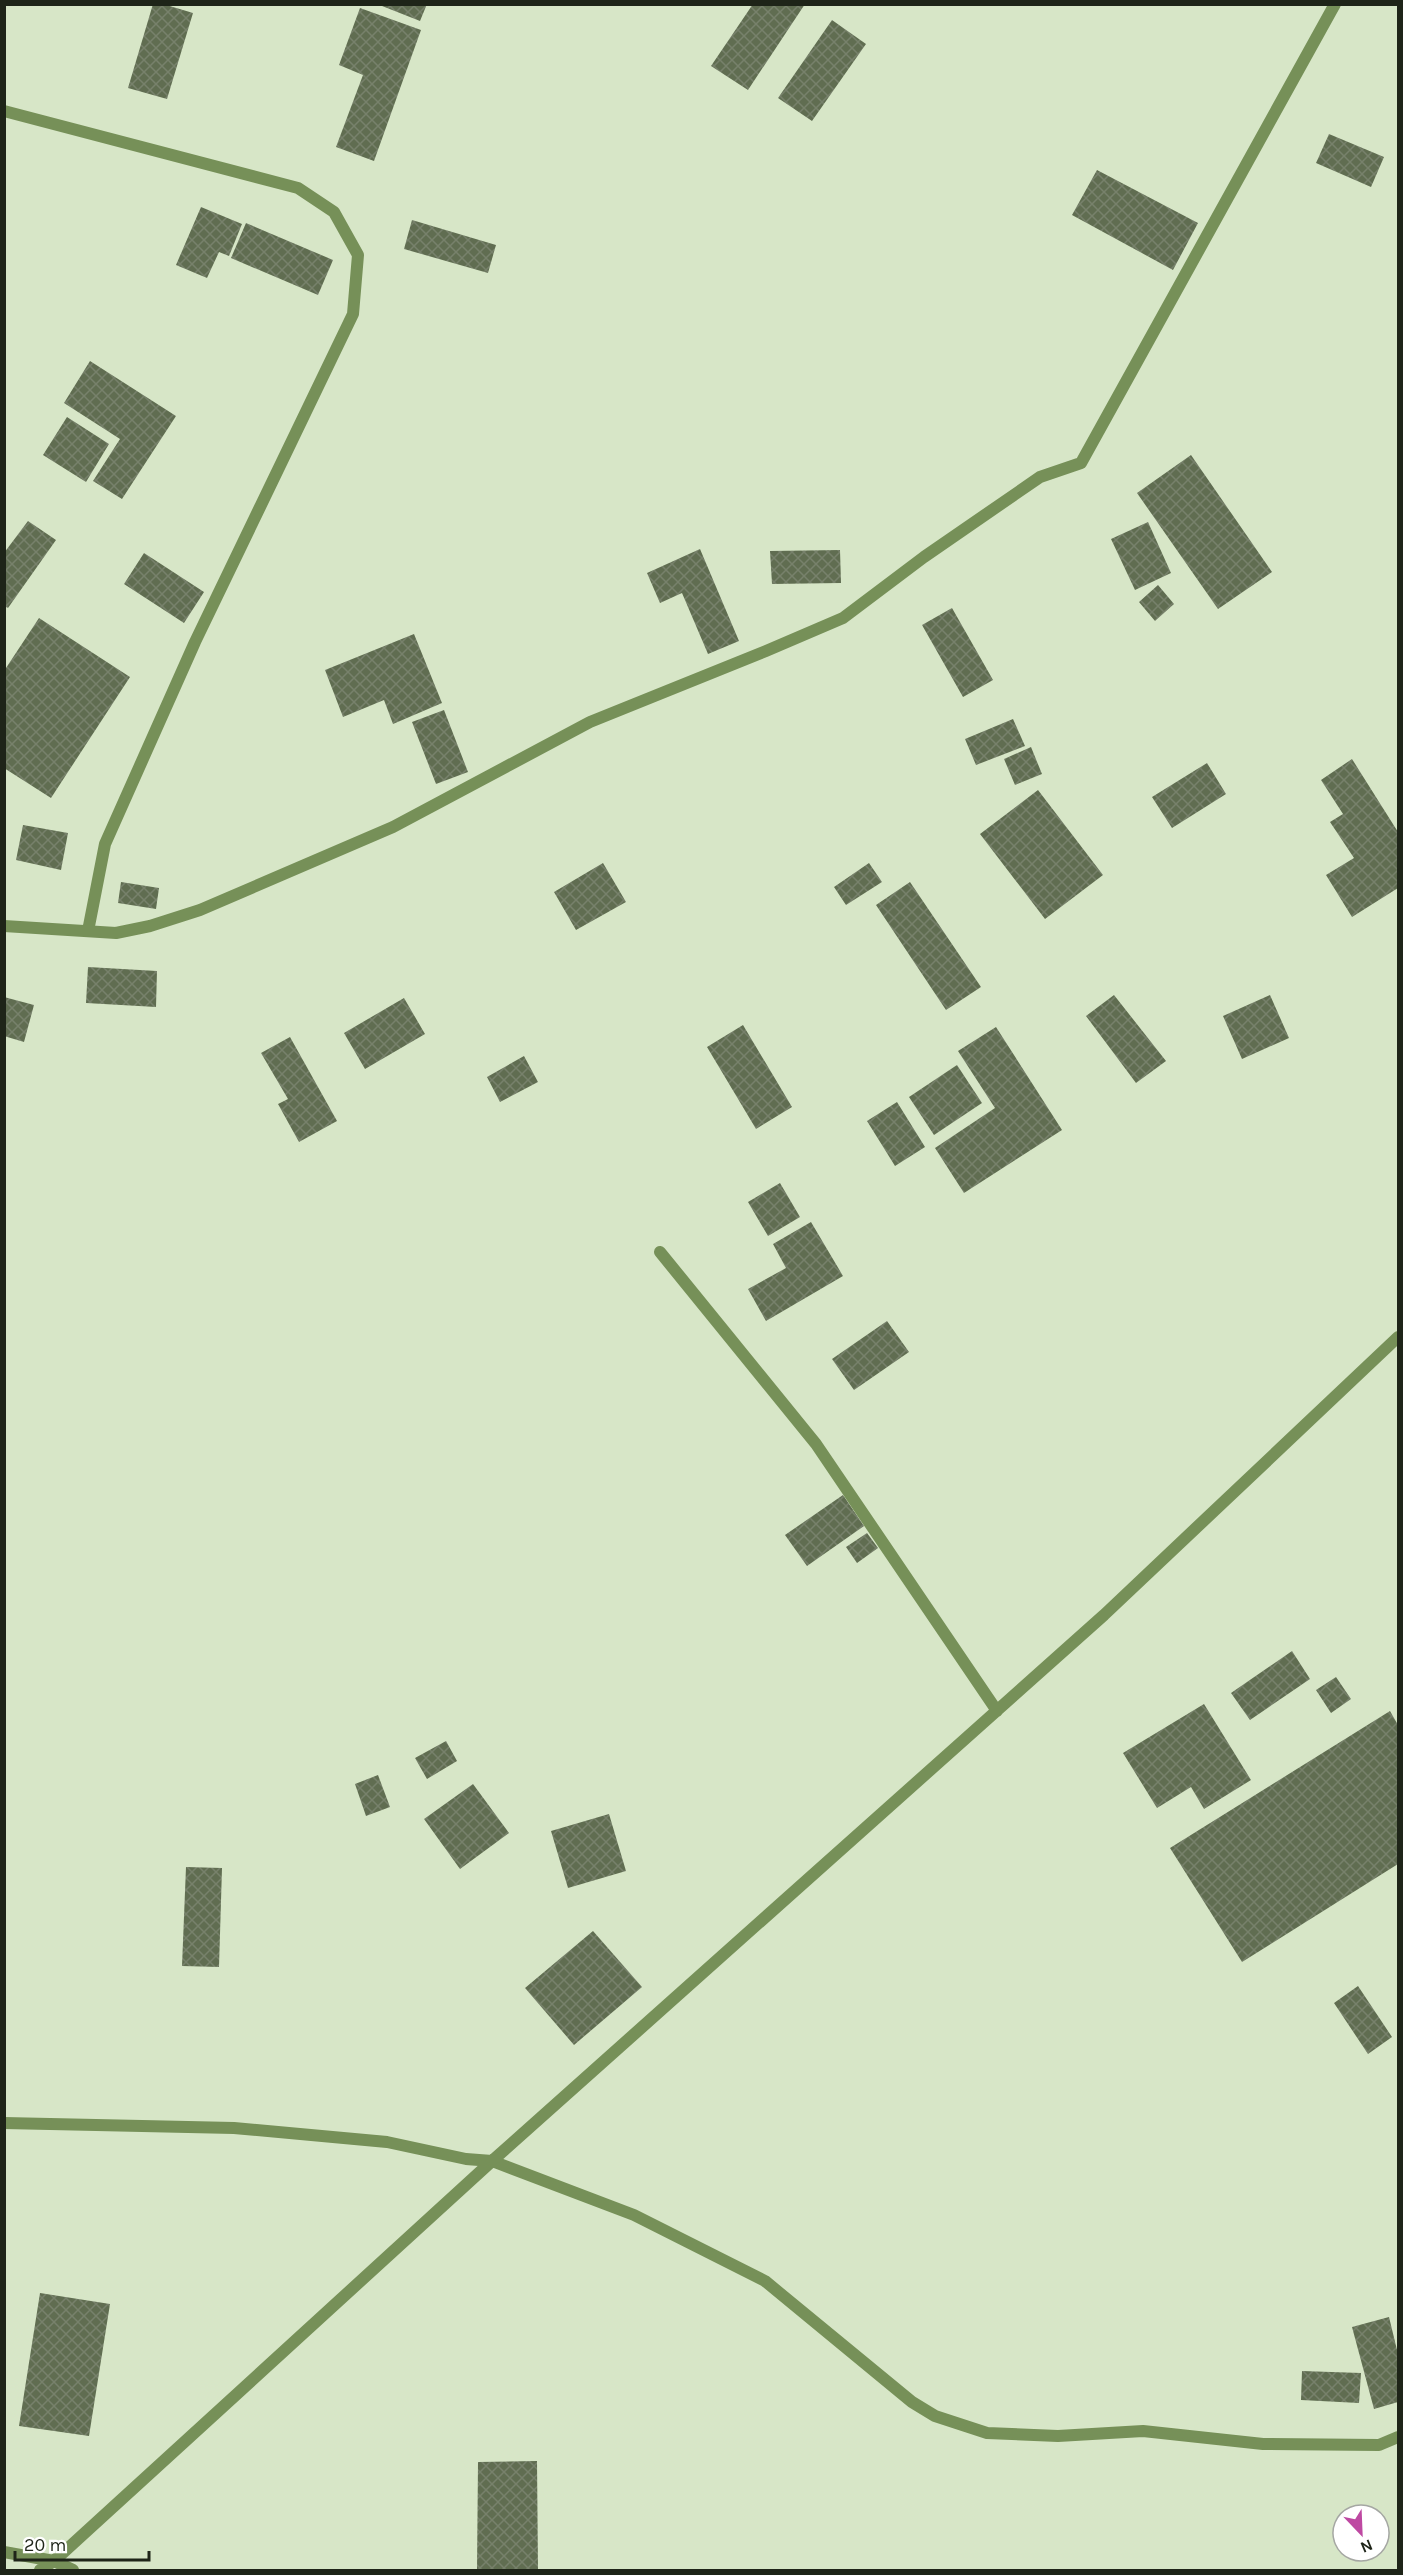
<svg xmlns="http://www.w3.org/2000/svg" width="1403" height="2575" viewBox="0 0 1403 2575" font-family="Karla,sans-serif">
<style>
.building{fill:url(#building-cross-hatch)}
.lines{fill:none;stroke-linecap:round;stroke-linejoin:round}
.minor{stroke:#769058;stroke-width:12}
</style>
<defs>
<pattern id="building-cross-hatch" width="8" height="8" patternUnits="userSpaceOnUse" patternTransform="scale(1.5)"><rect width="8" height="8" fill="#606d51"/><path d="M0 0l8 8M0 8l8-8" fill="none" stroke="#77816b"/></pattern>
</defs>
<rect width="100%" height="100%" fill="#d7e6c7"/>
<path class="building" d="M153,4H163L193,13L167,99L128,88Z
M377,4H427L420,21Z
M753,4H805L748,90L711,66Z
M360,8L421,30L374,161L336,147L363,75L339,65Z
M832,20L866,44L812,121L778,98Z
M1329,134L1384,157L1371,187L1316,163Z
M1097,170L1198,223L1173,270L1072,215Z
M201,207L242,224L229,256L219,252L207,278L176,265Z
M412,220L496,245L488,273L404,249Z
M246,223L333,260L318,295L231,258Z
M90,361L176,416L122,499L93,481L120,439L64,403Z
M67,417L109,444L86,482L43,455Z
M1191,455L1272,572L1218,609L1137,493Z
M28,521L56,540L8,608L4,606V553Z
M1148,522L1171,573L1135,590L1111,539Z
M700,549L739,641L708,654L682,593L660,603L647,573Z
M840,550L841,583L772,584L770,551Z
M144,553L204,592L184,623L124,584Z
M1158,585L1174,604L1155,621L1139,602Z
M952,608L993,680L963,697L922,625Z
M39,618L130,677L51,798L4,768V671Z
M414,634L442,703L393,724L384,700L343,717L325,670Z
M444,710L468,772L436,784L412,722Z
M1013,719L1025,746L976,765L965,739Z
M1031,747L1042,774L1015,785L1004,759Z
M1352,759L1398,832V888L1352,917L1326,875L1354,858L1330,822L1343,814L1321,780Z
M1207,763L1226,794L1172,828L1152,797Z
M1038,790L1103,875L1045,919L980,834Z
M23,825L68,833L61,870L16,860Z
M603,863L626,902L576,930L554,892Z
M869,863L882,882L846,905L834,887Z
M121,882L159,888L156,909L118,903Z
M910,882L981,987L946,1010L876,905Z
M88,967L157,971L156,1007L86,1003Z
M1114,995L1166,1061L1136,1083L1086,1016Z
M1270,995L1289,1038L1242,1059L1223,1016Z
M4,997L34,1005L24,1042L4,1036Z
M404,998L425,1034L365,1069L344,1033Z
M743,1025L792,1107L756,1129L707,1047Z
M996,1027L1062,1130L964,1193L935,1148L995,1108L958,1051Z
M290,1037L337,1121L299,1142L278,1104L288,1099L261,1053Z
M524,1056L538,1082L500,1102L487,1077Z
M957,1065L982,1103L934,1135L909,1097Z
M897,1102L925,1147L895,1166L867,1121Z
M780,1183L800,1217L768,1236L748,1202Z
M811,1222L843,1276L766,1321L748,1289L786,1268L773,1244Z
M887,1321L909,1352L854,1390L832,1359Z
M843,1495L864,1526L807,1566L785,1535Z
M867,1533L878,1548L857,1563L846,1547Z
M1292,1651L1310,1679L1250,1720L1231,1693Z
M1336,1677L1351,1699L1331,1713L1316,1690Z
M1204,1704L1251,1780L1204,1809L1191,1787L1157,1808L1123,1753Z
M1390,1711L1398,1725V1864L1242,1962L1170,1848Z
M446,1741L457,1761L427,1779L415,1758Z
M378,1775L390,1807L366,1816L355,1784Z
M473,1784L509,1833L460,1869L424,1819Z
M609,1814L626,1871L568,1888L551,1831Z
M186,1867L222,1868L219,1967L182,1966Z
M593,1931L642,1987L574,2045L525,1988Z
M1358,1986L1392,2037L1368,2054L1334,2003Z
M40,2293L110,2304L89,2436L19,2426Z
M1389,2317L1398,2354V2402L1374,2409L1352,2327Z
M1302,2371L1361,2373L1359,2403L1301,2400Z
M537,2461L538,2570H477L478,2462Z"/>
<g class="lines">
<path class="minor" d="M4,111L298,188L334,212L358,255L353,314L195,642L105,844L88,931
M4,926L116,933L150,926L200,910L393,827L590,722L766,651L843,618L924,557L1040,477L1081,463L1335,4
M660,1252L816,1444L997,1711
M4,2123L234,2128L387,2142L466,2159L492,2161L634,2215L765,2281L912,2402L935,2416L987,2433L1058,2436L1143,2431L1263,2444L1379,2445L1398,2437
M4,2552L54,2561L73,2570
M40,2570L54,2561L492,2161L1104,1615L1398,1337"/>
</g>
<rect width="1403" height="2575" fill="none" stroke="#1e2418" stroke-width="12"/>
<g transform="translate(1361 2533) rotate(157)"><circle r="28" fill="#ffffff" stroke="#a5a7a3" stroke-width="1.5"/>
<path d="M0-4.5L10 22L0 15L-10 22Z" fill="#be49a2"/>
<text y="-9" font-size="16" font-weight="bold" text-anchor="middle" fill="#1e2418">N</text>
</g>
<path d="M15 2551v9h134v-9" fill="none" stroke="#1e2418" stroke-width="3"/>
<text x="24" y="2551" font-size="18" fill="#1e2418" stroke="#ffffff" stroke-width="4.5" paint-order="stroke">20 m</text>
</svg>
